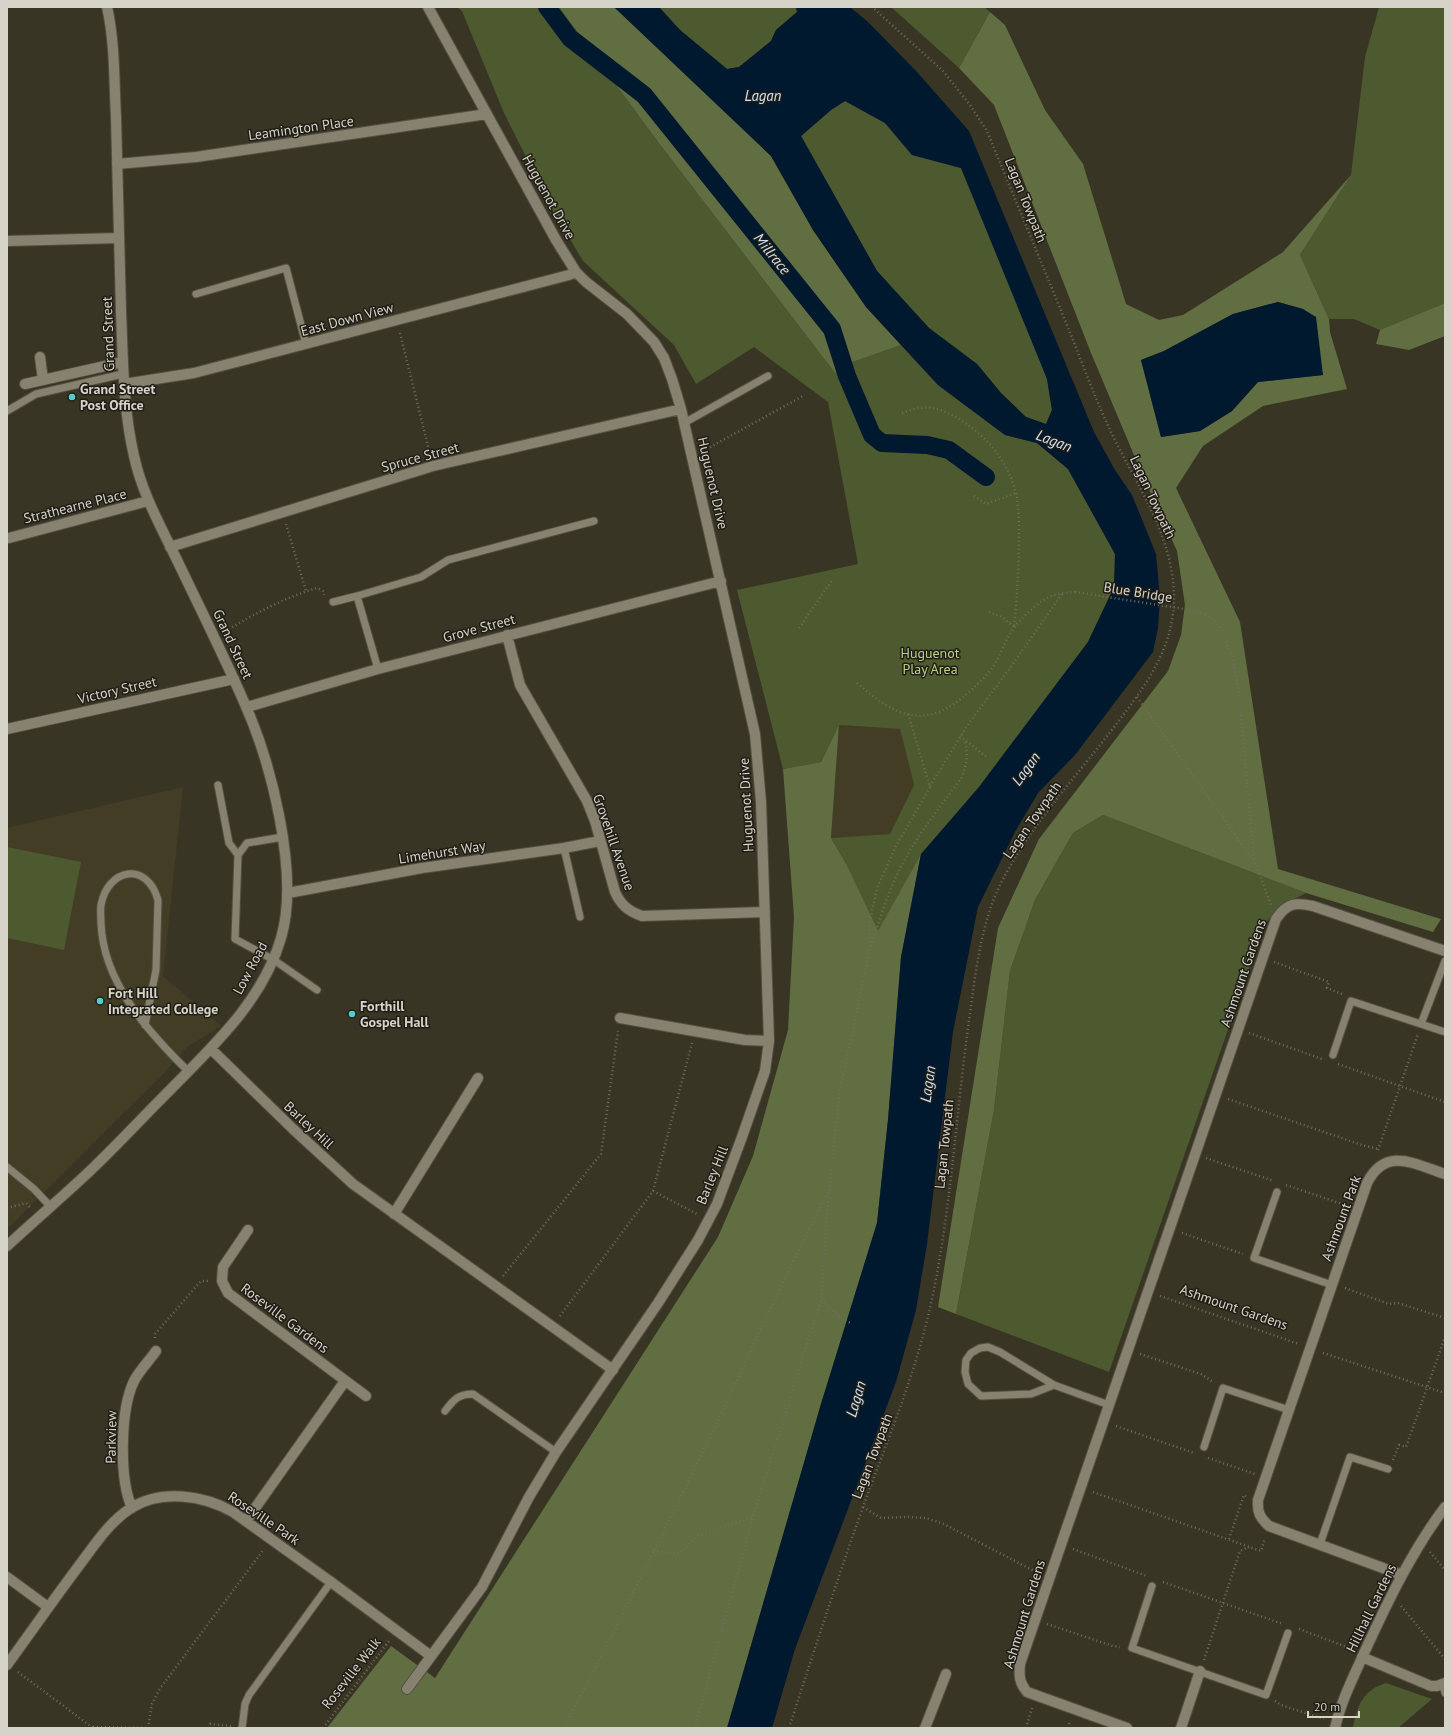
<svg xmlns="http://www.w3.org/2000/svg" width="1452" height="1735" viewBox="0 0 1452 1735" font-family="'PT Sans',sans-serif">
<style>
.built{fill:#443d25}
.green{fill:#4d592e}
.forest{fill:#616e41;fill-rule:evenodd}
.water{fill:#01192f;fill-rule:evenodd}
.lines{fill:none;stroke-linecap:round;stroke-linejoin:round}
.canal{stroke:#01192f;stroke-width:18}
.lane-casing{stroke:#545041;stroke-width:9}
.street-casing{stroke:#545041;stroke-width:12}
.path{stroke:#716e5f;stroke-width:2.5;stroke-dasharray:1 3;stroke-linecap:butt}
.lane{stroke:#87826f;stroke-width:7}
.street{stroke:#87826f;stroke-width:10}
.path-bridge{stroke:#716e5f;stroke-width:2.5;stroke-dasharray:1 3;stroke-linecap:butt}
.poi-dot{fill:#53cdcb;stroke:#1f1d15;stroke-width:1.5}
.labels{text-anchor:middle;stroke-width:3;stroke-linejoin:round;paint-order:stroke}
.street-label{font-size:14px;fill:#d6d4c9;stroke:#1f1d15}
.poi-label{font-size:14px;font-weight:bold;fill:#d6d4c9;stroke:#1f1d15;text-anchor:start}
.park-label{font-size:14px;fill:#bcd188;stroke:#1f1d15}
.water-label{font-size:15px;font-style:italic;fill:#cde3fa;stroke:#1f1d15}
</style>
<rect width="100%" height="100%" fill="#393524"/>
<path class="built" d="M839,725L900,729L914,785L890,835L831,838Z
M183,787L163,976L221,1026L187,1047L162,1075L7,1229V828Z"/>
<path class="green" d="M457,7H559L655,138L835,373L850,363L901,345L938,385L1005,435L1037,443L1068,469L1115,554L1114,587L1088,642L979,787L919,858L878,932L847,865L831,838L890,834L914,785L900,729L839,725L821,762L783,769L737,590L858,564L828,402L754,347L696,384L674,345L583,261L553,211L504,113L462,11Z
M659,7H796L797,12L776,30L771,41L739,67L727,69L680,30Z
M891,7H984L990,12L959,68Z
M1379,7H1445V303L1380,330L1354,319H1329L1300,255L1351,175L1365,57Z
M845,101L885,123L912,155L961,168L1018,301L1047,379L1052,410L1046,424L1026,417L1001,393L977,364L929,328L877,271L801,136L831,110Z
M1103,815L1306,893L1283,905L1265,923L1109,1372L956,1314L994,1110L1010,971L1035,900L1073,833Z
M7,847L81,862L64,950L7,938Z
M1386,1683L1432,1699L1398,1728H1353C1357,1706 1363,1690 1386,1683Z"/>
<path class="forest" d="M559,7H614L771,156L813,230L866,307L901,345L850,363L835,373L655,138Z
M990,12L1005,25L1045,110L1083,164L1126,304L1159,320L1183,315L1283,252L1351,175L1300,255L1329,319L1330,332L1347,389L1263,406L1203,446L1176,488L1240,622L1278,869L1441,919L1433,932L1306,893L1103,815L1073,833L1035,900L1010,971L994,1110L956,1314L938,1307L998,928L1039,839L1168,671L1181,635L1185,605L1177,551L1139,467L1091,353L994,105L959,68ZM1278,302L1303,309L1323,375L1258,382L1232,411L1200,431L1161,437L1141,360L1164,351L1233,314Z
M1445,303V336L1409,350L1376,344L1380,330Z
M839,725L831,838L847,865L878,931L921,854L901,958L888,1120L877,1223L821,1404L727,1728H327L391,1646L435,1678L718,1237L753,1156L788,1030L794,917L783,769L821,762Z"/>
<path class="water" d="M614,7H659L680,30L727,69L739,67L771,41L776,30L797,12L796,7H850L868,22L917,72L969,131L1094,432L1115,470L1132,495L1156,554L1160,598L1158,628L1153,652L1075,755L1038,793L1015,832L978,907L953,1032L927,1244L916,1310L896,1382L795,1649L772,1728H727L821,1404L877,1223L888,1120L901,957L921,854L979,787L1088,642L1114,587L1115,554L1068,469L1037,443L1005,435L938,385L866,307L813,230L771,156ZM845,101L885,123L912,155L961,168L1047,379L1052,410L1046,424L1026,417L1001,393L977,364L929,328L877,271L801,136L831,110Z
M1278,302L1303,309L1316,317L1323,375L1258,382L1232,411L1200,431L1161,437L1141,360L1164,351L1233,314Z"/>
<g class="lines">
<path class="canal" d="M547,7L570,38L644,95L832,329L847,376L872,435L882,443L927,445L949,450L986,477"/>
<defs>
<path id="lane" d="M196,294L286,268L306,344
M7,411L36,394L123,374
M684,423L768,376
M333,602L357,596
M378,669L357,596L421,577L448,560L594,521
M218,785L229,843L238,855L235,939L274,960L317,990
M564,848L580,917
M238,855L247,843L283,837
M1421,1024L1445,961
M145,1025L156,970L158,900C147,861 108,868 101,905C100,910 101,917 101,923C103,982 148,1032 188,1071
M1333,1055L1351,1001L1445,1032
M7,1167L34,1189L50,1206
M1277,1192L1254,1258L1332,1285
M1054,1385L1031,1394L981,1396L968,1384L965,1372L966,1360L971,1353L980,1348L988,1347L1000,1352L1054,1385L1109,1405
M445,1411C454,1399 459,1394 473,1394L556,1452
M1204,1447L1223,1388L1289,1410
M1320,1544L1350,1457L1388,1469
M1152,1586L1132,1648L1266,1695L1288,1633
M1443,1685L1445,1693
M242,1728L245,1704L249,1695L331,1582"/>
<path id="street" d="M117,164L196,157L487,114
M7,241L119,238
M40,357L43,380
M25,384L123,362
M124,384L194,373L569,275L576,272
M9,538L148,501
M170,547L433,466L681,409
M507,635L520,685L587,801L595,821L615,892C621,905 628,911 642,916L765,912
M247,707L378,669L721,581
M7,729L234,679
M288,893L422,868L564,848L600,841
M620,1018L745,1040L769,1041
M211,1049L293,1129L353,1184L613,1370
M394,1214L478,1078
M248,1230L223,1267L222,1281L228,1293L366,1396
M7,1246C36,1219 66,1194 94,1167C119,1143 143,1117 167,1093C212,1047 263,1001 281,938C300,875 271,762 244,702C223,654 199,606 176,558C160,525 142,493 134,456C123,409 123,360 121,311C119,247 118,182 116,117C114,81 115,42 107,7
M132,1508C119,1479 120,1410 134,1381C139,1371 149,1361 156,1351
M246,1521L345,1381
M1402,1575L1269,1526C1260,1518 1257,1512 1258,1500L1367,1183C1386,1146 1414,1164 1445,1174
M7,1577L48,1607
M1362,1657L1431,1686H1437L1445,1683
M7,1665C31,1632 54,1599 78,1567C94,1546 109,1522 131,1508C161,1489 203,1495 233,1512L331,1582L431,1656
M407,1689L482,1587L529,1497L556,1452L658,1303L698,1240L717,1204L742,1137L765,1071L769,1041L761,802L755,734L681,409L672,379L664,358L654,342L627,314L586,282L576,272L556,240L428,7
M925,1728L946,1674
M1127,1728L1027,1692C1019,1682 1019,1676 1020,1664L1276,919C1287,903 1295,902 1313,906L1445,951
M1181,1728L1200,1671
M1335,1728C1341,1701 1354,1676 1365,1651C1388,1601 1412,1551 1445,1507"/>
</defs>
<use href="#lane" class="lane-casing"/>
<use href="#street" class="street-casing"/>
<path class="path" d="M400,333L430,454
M902,413C928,403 940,407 962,421C988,437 1009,464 1016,493C1019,507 1019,522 1019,536C1019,566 1017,597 1014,627
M703,451L803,396
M974,496L986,504L1016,493
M286,524L306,591
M1197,611L1210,617L1219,625L1233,659L1239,693L1254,860L1271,905
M989,612L1002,617L1014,627
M799,628L833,579
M225,631C255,614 283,598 317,588L323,591L324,595
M857,683C892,713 920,731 962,698C973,689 984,679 992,668C1001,655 1005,640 1014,628C1021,618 1040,600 1051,596C1059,593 1068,593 1075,592
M1137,697L1253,860
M960,736L988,758
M930,786L969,723L1010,668L1062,594
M871,946C880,918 889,889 903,863C919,832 942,805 962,777C967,763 968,754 965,740
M1274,962L1329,982L1327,988L1342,994
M1249,1033L1322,1059
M1338,1064L1445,1102
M1228,1099L1362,1145L1378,1149
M1378,1150L1418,1034
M1206,1158L1274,1181
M1286,1185L1345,1205
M653,1191L697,1214
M7,1208L26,1203L30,1207
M1182,1233L1243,1254
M503,1276L601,1154L618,1031
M1345,1288L1389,1304L1398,1303L1445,1318
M1160,1296L1299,1344
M821,1300L843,1320L851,1323
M560,1316L653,1191L692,1043
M155,1338V1334L201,1281H209
M1323,1353L1445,1393
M1140,1354L1201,1374L1213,1382
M1116,1426L1194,1453
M1208,1458L1255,1474
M1393,1460L1399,1445L1406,1447L1445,1337
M1093,1492L1261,1551L1265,1538
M863,1507L881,1518L908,1517L925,1518L942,1523L1038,1573
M1229,1539L1244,1495L1246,1496
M1073,1549L1147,1576
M653,1551L678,1554C687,1548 691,1541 699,1535L753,1517
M1430,1552L1445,1570
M1163,1582L1283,1624
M1401,1606L1445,1659
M1047,1624L1113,1646L1120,1647
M1299,1629L1352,1649
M1204,1660L1240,1551L1249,1547
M18,1672L93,1728
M1275,1701L1281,1705L1324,1719
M93,1727L148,1728
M148,1728L152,1704L159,1690L264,1549
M209,1728L210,1724L231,1726
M323,1728L389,1641
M564,1728C608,1644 651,1558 693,1472C739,1379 780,1284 828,1192
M695,1728L753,1517L821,1300L829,1191L839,1096L870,948V921L877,888L896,846L930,787L908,714
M789,1728C813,1654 837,1580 863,1507C889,1436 918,1368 933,1294C951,1206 956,1117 968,1028C974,986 978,942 993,901C1017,841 1071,783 1111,731C1143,689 1175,650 1174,594C1172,534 1137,486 1112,434C1096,401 1083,365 1069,330C1042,264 1014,197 987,131L970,105L943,71L872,7
M1026,1728L1032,1708
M1068,1728L1070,1721"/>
<use href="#lane" class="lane"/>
<use href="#street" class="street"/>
<path class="path-bridge" d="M1075,592L1197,611"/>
</g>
<g class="poi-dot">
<circle cx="72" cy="397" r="4"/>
<circle cx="100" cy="1001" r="4"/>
<circle cx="352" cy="1014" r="4"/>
</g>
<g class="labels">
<g class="street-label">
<text transform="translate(301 128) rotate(-8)" y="5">Leamington Place</text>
<text transform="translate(549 197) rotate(61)" y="5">Huguenot Drive</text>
<text transform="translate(1026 200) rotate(68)" y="5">Lagan Towpath</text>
<text transform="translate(347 319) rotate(-15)" y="5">East Down View</text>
<text transform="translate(108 334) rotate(-92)" y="5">Grand Street</text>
<text transform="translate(420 457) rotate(-15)" y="5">Spruce Street</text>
<text transform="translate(713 483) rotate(77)" y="5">Huguenot Drive</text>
<text transform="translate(1153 497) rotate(65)" y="5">Lagan Towpath</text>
<text transform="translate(75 506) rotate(-14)" y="5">Strathearne Place</text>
<text transform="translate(1138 592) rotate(9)" y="5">Blue Bridge</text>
<text transform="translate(479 628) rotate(-15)" y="5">Grove Street</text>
<text transform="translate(233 644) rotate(65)" y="5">Grand Street</text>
<text transform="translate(117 690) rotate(-13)" y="5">Victory Street</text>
<text transform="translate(746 805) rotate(-93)" y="5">Huguenot Drive</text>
<text transform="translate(1032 820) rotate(-55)" y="5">Lagan Towpath</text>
<text transform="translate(614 842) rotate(71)" y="5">Grovehill Avenue</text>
<text transform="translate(442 852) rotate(-9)" y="5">Limehurst Way</text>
<text transform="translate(250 968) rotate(-62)" y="5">Low Road</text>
<text transform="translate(1243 973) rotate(-71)" y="5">Ashmount Gardens</text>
<text transform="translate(309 1125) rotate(43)" y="5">Barley Hill</text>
<text transform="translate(944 1144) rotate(-84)" y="5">Lagan Towpath</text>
<text transform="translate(712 1175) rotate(-68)" y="5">Barley Hill</text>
<text transform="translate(1341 1218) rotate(-70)" y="5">Ashmount Park</text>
<text transform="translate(1234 1307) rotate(19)" y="5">Ashmount Gardens</text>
<text transform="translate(285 1318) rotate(37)" y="5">Roseville Gardens</text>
<text transform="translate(111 1437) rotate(-89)" y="5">Parkview</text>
<text transform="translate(872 1456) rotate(-69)" y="5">Lagan Towpath</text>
<text transform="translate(264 1518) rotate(34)" y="5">Roseville Park</text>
<text transform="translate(1371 1608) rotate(-64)" y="5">Hillhall Gardens</text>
<text transform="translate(1024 1614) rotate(-73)" y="5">Ashmount Gardens</text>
<text transform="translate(351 1673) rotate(-52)" y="5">Roseville Walk</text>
</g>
<g class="poi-label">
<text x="80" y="394">Grand Street<tspan x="80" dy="16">Post Office</tspan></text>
<text x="108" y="998">Fort Hill<tspan x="108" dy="16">Integrated College</tspan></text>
<text x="360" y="1011">Forthill<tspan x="360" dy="16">Gospel Hall</tspan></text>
</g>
<g class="park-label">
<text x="930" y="658">Huguenot<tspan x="930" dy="16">Play Area</tspan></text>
</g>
<g class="water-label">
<text x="763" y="101">Lagan</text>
<text transform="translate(772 254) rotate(51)" y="5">Millrace</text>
<text transform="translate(1054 441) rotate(21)" y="5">Lagan</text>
<text transform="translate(1026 769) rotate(-54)" y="5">Lagan</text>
<text transform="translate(928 1084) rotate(-82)" y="5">Lagan</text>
<text transform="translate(856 1399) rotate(-74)" y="5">Lagan</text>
</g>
</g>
<rect width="1452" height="1735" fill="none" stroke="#d6d4c9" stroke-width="16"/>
<path d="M1308 1711v6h51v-6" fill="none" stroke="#d6d4c9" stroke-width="2"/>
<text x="1314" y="1711" font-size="12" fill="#d6d4c9" stroke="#1f1d15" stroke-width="3" paint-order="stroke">20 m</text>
</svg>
